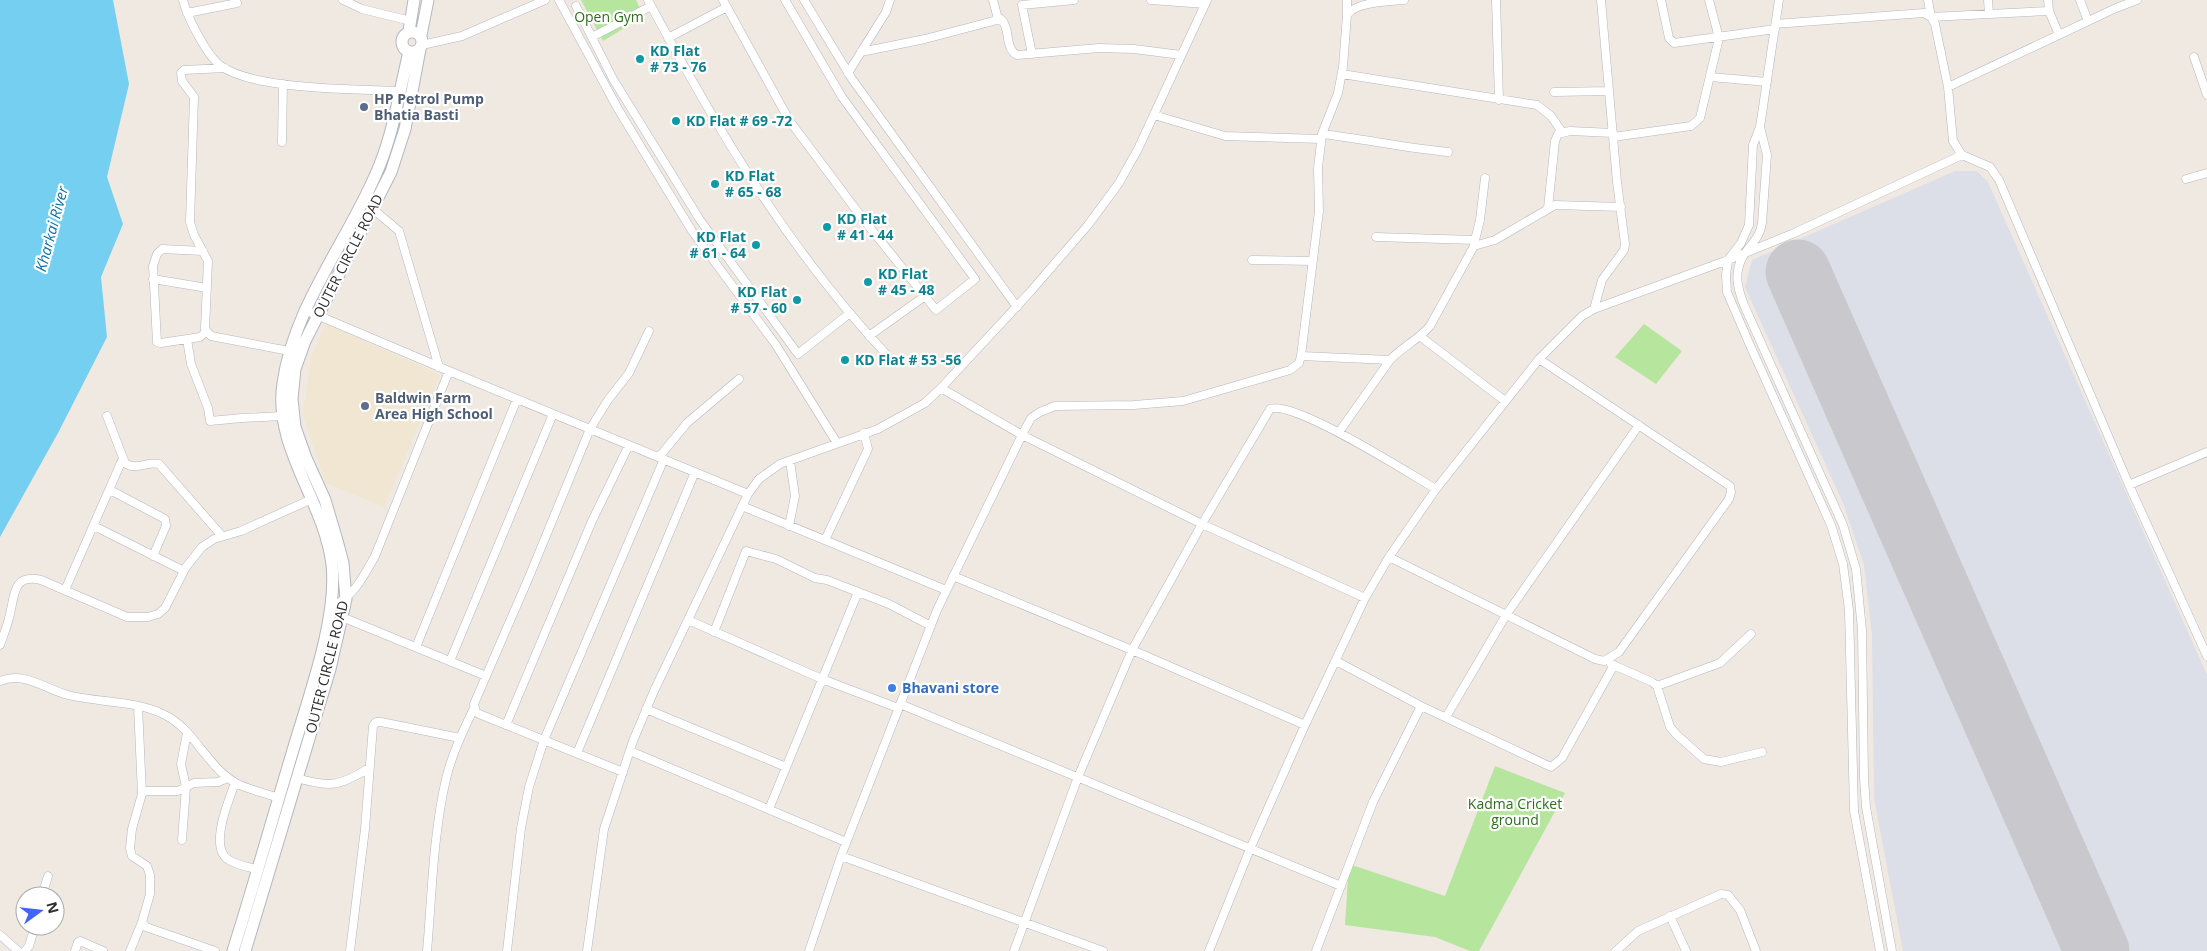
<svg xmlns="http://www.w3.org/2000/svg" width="2207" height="951" viewBox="0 0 2207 951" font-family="'Open Sans',sans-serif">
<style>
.education{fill:#f0e6d1}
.airport{fill:#dcdee8}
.green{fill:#b6e59e}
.water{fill:#75cff0}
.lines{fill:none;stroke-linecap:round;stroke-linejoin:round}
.runway{stroke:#c9c8cc;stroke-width:65}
.street-casing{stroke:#b4b7c1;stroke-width:9}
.secondary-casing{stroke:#b4b7c1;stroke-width:13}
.street{stroke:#fff;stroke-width:8}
.secondary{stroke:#fff;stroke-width:11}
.culture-dot{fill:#0f9aa8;stroke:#fff;stroke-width:2}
.service-dot{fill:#5c6f8a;stroke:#fff;stroke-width:2}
.shop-dot{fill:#3f7fe0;stroke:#fff;stroke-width:2}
.labels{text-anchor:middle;stroke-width:4.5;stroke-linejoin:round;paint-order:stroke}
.park-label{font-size:14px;fill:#2c6e1b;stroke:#fff}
.culture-label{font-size:14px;font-weight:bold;fill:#0d838f;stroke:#fff;text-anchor:start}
.service-label{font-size:14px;font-weight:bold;fill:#4e5e75;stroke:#fff;text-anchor:start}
.street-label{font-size:14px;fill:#2e2e2e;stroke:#fff}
.shop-label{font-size:14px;font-weight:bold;fill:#366cbe;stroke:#fff;text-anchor:start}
.water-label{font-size:15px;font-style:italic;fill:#0d6fa3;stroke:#fff}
</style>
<rect width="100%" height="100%" fill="#efe9e1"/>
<path class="education" d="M326,324L440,375L384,507L326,483L303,415L311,357Z"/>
<path class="airport" d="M1955,171H1977L1988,182L2207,675V951H1903L1874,798L1872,635L1864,565L1843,503L1745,287L1752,260Z"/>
<path class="green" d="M581,0H636L644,16L603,41Z
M1644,324L1682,351L1656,384L1615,357Z
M1495,766L1565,793L1479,951H1470L1435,937L1345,925L1349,864L1445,896Z"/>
<path class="water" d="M0,0H113L129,84L107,177L123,224L101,277L107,337L58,433L0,537Z"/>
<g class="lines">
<path class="runway" d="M1798,272L2097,951"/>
<defs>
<path id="street" d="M183,0C187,17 207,56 221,66C254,90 357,89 399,91
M343,0L362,9L411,21
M559,0L618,109L692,231L776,345L837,443
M648,0C715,126 789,251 887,355
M723,0L789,120L863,219L936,310L975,279L842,97L785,0
M804,0L852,79L1017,307
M993,0L998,19
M1151,0L1205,4
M1496,0L1499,100
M1661,0L1669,38L1674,43L1775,29
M1779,0L1760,127L1753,145L1749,225L1741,243L1728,260L1726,275L1727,292L1749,343L1831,525L1843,564L1849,610L1854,811L1880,951
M1928,0L1931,17L2049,11
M1988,0L1989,14
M2048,0L2049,11L2059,35
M2080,0L2088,21
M576,6L613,79L700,220L798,354L850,313
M187,13L237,3
M1347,15C1355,2 1389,1 1404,0
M1776,24L1924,13L1931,17L1935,24L1948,87L1953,141L1962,155L1990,167L1999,180L2129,485L2207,656
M592,37L651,6
M668,38L727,7
M422,45L462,36L545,0
M861,52L925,39L1001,19C1011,28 1004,48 1017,55L1099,48L1134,49L1181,55
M1032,54L1022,5L1074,0
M2194,57L2207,95
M225,68L184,70L181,73L182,81L194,97L190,222L194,235L208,261L205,329L211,336L289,351
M848,73L886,12L890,0
M1342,74L1537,105L1551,116L1562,132
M1711,77L1767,82
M1948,87L2116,8L2137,0
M1554,92L1609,91
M1154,115L1225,136L1321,139
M1760,127L1767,155L1762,223C1760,237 1753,242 1745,253C1733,271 1737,287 1744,305L1843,525L1856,569L1862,630L1864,778L1866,807L1892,951
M1322,134C1364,139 1406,148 1448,152
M1613,137L1691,126L1700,118L1719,38L1709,0
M282,142L283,84
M2186,179L2207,173
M1548,208L1555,141L1558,134L1570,131L1613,133
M373,209L399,231L439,367
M1376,237L1475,240
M1474,244L1480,220L1485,178
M203,251L162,249L157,254L153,266L157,342L161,343L200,337L206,332
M1252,260L1313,261
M153,279L207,288
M1594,309L1602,280L1624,250L1625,244L1617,182L1601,0
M305,310L449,371L748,494
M869,336L925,296
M1421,337L1505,401
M187,339L191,364L208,408L210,421L242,418L283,416
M1301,356L1390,360
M941,388L1022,435L1202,524L1365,598
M107,416L125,463C136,471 147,461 159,464L222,536
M1339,432L1390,360C1402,347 1418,340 1430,326L1474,246L1495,240L1555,205L1621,207
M659,457L687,423L739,379
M2129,485L2207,452
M110,490L165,519L166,526L153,556
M742,506L946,590
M94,526L184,571
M789,526L795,496L790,461
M825,540L868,449L864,433
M1389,557L1595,659L1604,661L1619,652L1729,499L1731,492L1730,486L1539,359
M953,576L1132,650L1305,725
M65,590L123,458
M330,608C355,595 362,579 375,556L449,371
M342,617L486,676
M688,620L822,679L898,708
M714,632L746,551L776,559L815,578L827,580L889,604L931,626
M0,645C3,636 7,627 9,618C15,598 11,573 41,580L127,617H148L158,614L165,608L186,567L202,547L214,539L241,531L312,499
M416,647L517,399
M450,661L553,414
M1336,661L1421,706L1551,767L1562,758L1614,665
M1611,664L1652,682L1657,686L1670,727L1677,735L1704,759L1721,762L1762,752
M0,681C24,671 45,689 68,695C100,703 136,700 165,715C195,730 207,767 236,783C249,790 265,793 279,798
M1657,686L1720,663L1751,634
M900,704L1341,886
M138,706L142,794L132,829L130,848L132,856L147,866L150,875V894L142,922L146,927L215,951
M646,709L786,767
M1446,717L1506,615L1639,425
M506,725L592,521L629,445
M630,751L846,842
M577,753L695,472
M623,772L479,714L476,712L474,704L529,577L590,429L608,400L629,373L649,331
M297,778C330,788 340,786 369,768
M235,783C229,800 208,848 229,860C237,865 249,867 259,870
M142,791H178L194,783L218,782L228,778
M769,809L858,592
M182,840L186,787L181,764L187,733
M841,856L1103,951
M42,896L48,876
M1670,916L1686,951
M0,935L18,951
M25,951L29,946L35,926
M75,951L78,942L80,941L103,951
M130,951L142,922
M350,951L365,829L373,726L376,722H381L460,738
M427,951C432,894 433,835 446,779C452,754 463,731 474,708
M507,951L521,828L529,787L544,740L664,459
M587,951L604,829L633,741L654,691L748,494L759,479L780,464L878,429L925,403L941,388L1031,291L1088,225L1119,183L1138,149L1207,0
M809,951L841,856L937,610L1022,435L1031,418L1040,412L1055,406L1134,405L1183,401L1290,370L1299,363L1301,356L1319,211L1318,168L1322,134L1338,93L1343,67L1347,15V0
M1014,951L1078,777L1132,650L1202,524L1270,409C1293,399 1410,474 1436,489
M1209,951L1250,849L1305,725L1365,598L1389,557L1436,489L1539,359L1582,316L1594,309L1728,260L1792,234L1962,155
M1316,951L1373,802L1421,706
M1616,951L1638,931L1721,894L1728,895L1740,910L1756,951"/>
<path id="secondary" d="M409,31L414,0
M402 42a10 10 0 1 1 20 0a10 10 0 1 1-20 0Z
M421,35L428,0
M233,951C254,884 273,817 293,750C308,699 338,618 332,565C325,502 273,448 283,383C294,307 345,245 375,176C393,137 399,93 409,52
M245,951L330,669L346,599L343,563L336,537L325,500L306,458L295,427L292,399L295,369L305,341L391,172L405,129L420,49"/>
</defs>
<use href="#street" class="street-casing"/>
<use href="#secondary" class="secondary-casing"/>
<use href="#street" class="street"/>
<use href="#secondary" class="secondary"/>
</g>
<g class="culture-dot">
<circle cx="640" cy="59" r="5"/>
<circle cx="676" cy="121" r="5"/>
<circle cx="715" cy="184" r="5"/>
<circle cx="827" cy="227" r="5"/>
<circle cx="756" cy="245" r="5"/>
<circle cx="868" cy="282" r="5"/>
<circle cx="797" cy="300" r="5"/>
<circle cx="845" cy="360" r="5"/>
</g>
<g class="service-dot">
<circle cx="364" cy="107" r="5"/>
<circle cx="365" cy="406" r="5"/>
</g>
<circle class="shop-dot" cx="892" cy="688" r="5"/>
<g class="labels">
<g class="park-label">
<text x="609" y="22">Open Gym</text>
<text x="1515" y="809">Kadma Cricket<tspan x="1515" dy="16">ground</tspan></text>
</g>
<g class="culture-label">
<text x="650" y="56">KD Flat<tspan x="650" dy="16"># 73 - 76</tspan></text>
<text x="686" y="126">KD Flat # 69 -72</text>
<text x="725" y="181">KD Flat<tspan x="725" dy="16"># 65 - 68</tspan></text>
<text x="837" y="224">KD Flat<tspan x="837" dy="16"># 41 - 44</tspan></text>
<text x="746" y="242" text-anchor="end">KD Flat<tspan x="746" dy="16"># 61 - 64</tspan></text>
<text x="878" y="279">KD Flat<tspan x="878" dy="16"># 45 - 48</tspan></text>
<text x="787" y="297" text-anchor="end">KD Flat<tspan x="787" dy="16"># 57 - 60</tspan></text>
<text x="855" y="365">KD Flat # 53 -56</text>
</g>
<g class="service-label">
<text x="374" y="104">HP Petrol Pump<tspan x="374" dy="16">Bhatia Basti</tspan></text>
<text x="375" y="403">Baldwin Farm<tspan x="375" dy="16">Area High School</tspan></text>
</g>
<g class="street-label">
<text transform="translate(348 256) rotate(-63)" y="5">OUTER CIRCLE ROAD</text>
<text transform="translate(327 667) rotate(-76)" y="5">OUTER CIRCLE ROAD</text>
</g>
<g class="shop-label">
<text x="902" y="693">Bhavani store</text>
</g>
<g class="water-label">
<text transform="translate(52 229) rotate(-75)" y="5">Kharkai River</text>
</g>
</g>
<g transform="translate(40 911) rotate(75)"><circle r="24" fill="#ffffff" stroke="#ababab"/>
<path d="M0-4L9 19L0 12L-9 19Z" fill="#4264fb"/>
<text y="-8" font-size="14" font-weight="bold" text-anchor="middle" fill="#2e2e2e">N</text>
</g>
</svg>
